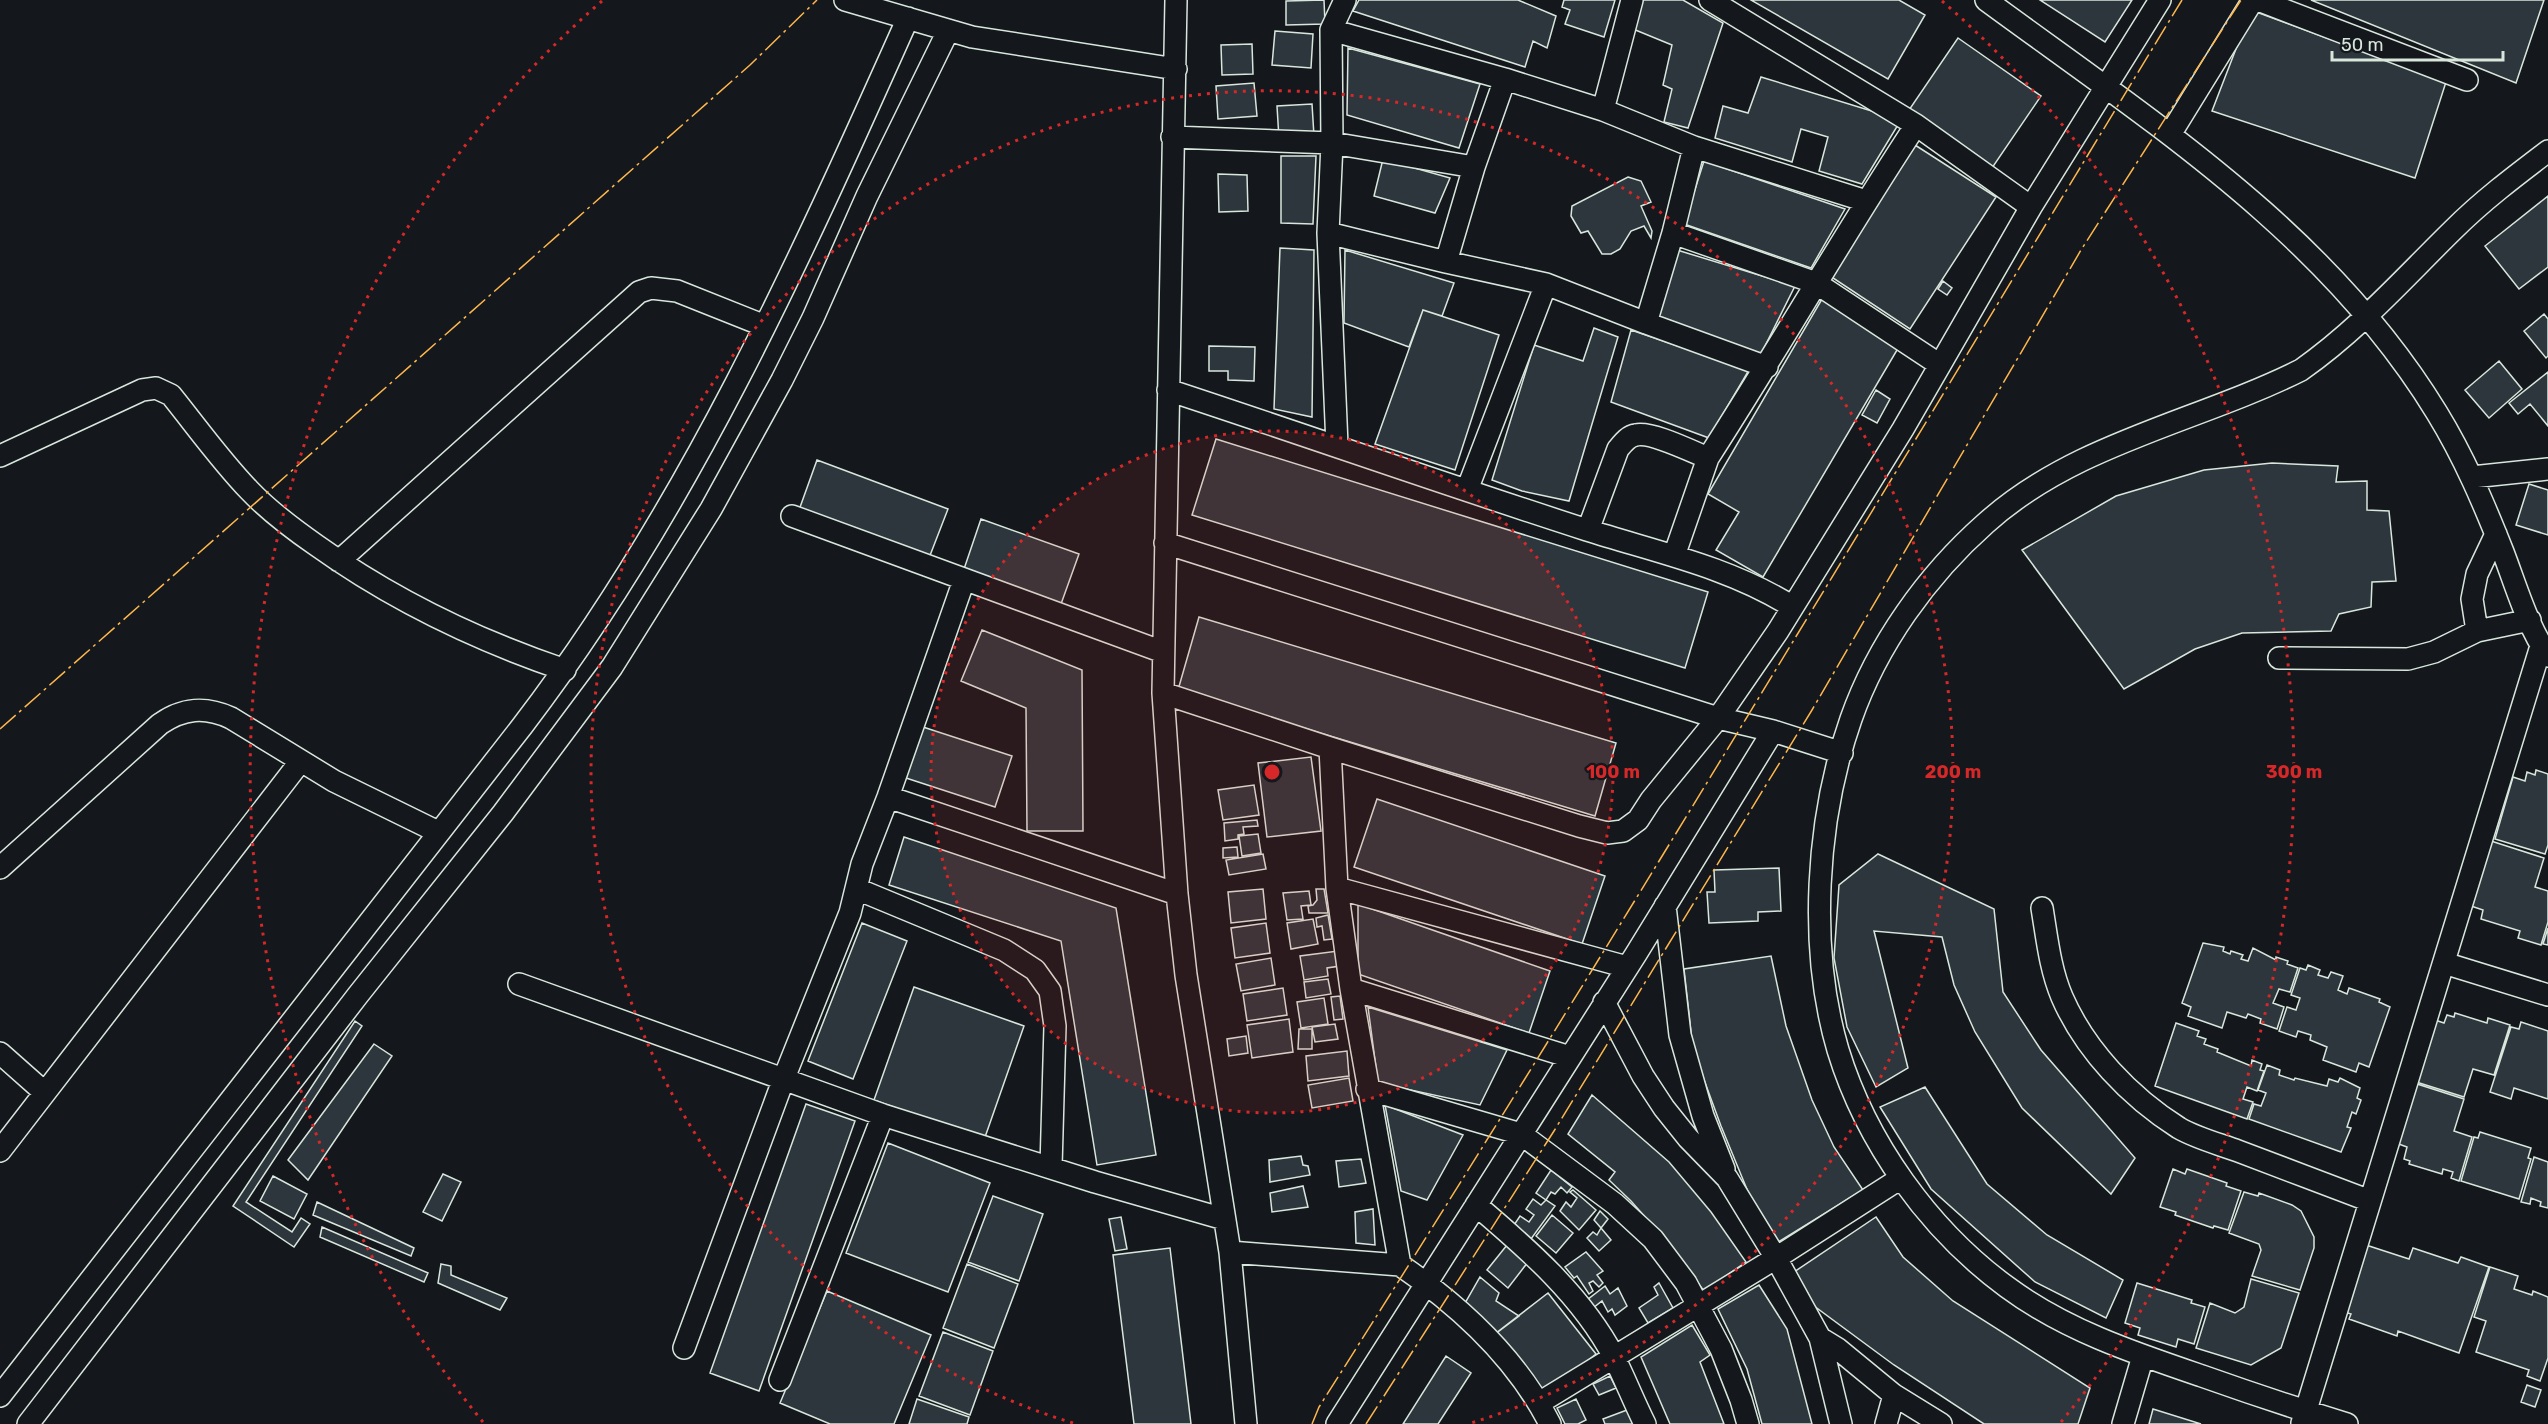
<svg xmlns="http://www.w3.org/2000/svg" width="2548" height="1424" viewBox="0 0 2548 1424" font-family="Rubik,sans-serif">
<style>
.building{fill:#2c363c;stroke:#d8e6dc;stroke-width:1.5}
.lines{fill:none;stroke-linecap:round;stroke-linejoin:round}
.street-casing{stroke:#d8e6dc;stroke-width:24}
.street{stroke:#14181c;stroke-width:21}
.power{stroke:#ffb74d;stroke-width:1.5;stroke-dasharray:21 4.5 3 4.5;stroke-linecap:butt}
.ring{fill:none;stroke:#d62828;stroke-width:3;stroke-dasharray:3 6}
.centre{fill:#d62828;stroke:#14181c;stroke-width:3}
.ring-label{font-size:18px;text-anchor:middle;font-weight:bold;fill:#d62828;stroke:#14181c;stroke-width:4.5;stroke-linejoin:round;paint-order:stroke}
</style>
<rect width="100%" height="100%" fill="#14181c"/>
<path class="building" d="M1324,0L1325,24L1286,25V1Z
M1359,0H1518L1556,16L1547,48L1533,41L1525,67L1353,11Z
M1564,0H1615L1604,37L1565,24L1570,10L1562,7Z
M1641,0H1683L1723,23L1688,128L1664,122L1672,89L1663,85L1672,45L1633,29Z
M1751,0H1899L1925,15L1888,79Z
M2040,0H2132L2105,42Z
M2311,0H2544L2516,83Z
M2251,10L2446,82L2415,178L2212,111Z
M1275,31L1313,34L1311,68L1272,65Z
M1958,38L2041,96L1992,168L1909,110Z
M1252,44L1253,74L1222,75L1221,45Z
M1348,48L1480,84L1459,148L1347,115Z
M1761,77L1901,120L1862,184L1819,171L1828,137L1801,129L1792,162L1715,138L1723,106L1748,113Z
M1254,83L1257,116L1218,119L1216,86Z
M1312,104L1314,136L1279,139L1277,106Z
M1915,145L1996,197L1910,329L1830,276Z
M1281,156H1316L1313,224L1281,223Z
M1383,159L1450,178L1435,213L1374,196Z
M1704,161L1845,209L1811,268L1684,224Z
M1218,174L1247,175L1248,211L1219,212Z
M1628,177L1641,181L1651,202L1641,206L1652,231L1651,238L1644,226L1631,231L1620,249L1611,254H1602L1588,231L1581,233L1571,216L1572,206Z
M2548,196V267L2519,289L2485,246Z
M1280,248L1314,250L1312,417L1274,409Z
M1345,250L1454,283L1442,316L1423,310L1409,347L1344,323Z
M1677,250L1795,286L1761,354L1653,321Z
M1943,281L1952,288L1947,295L1938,289Z
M1822,299L1900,345L1763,577L1716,550L1739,512L1708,494Z
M1423,310L1499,335L1455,470L1375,444Z
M2544,314L2548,319V356L2546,358L2524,331Z
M1594,328L1618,337L1569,501L1522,491L1492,480L1534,345L1583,361Z
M1631,330L1749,370L1709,438L1611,402Z
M1209,346L1255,347L1254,381L1228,380V371H1209Z
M2499,361L2522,389L2489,418L2465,390Z
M2548,372V426L2530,404L2518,414L2509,403Z
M1876,390L1890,399L1877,423L1862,415Z
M1216,439L1708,592L1685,668L1192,515Z
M817,460L948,509L929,558L799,510Z
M2272,463L2338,466L2336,482L2367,481V510L2389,511L2396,581L2372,582L2371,607L2339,614L2331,631L2242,633L2195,649L2124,689L2022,550L2116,496L2204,470Z
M2529,484L2548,490V535L2516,525Z
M981,519L1079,554L1061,604L964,569Z
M1199,617L1616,743L1595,816L1178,690Z
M982,630L1082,670L1083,831H1027L1026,708L961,681Z
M923,727L1012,756L995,807L906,778Z
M1311,757L1321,831L1267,837L1258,763Z
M2536,770L2548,774V845L2545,854L2495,839L2513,777L2525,781L2527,772L2535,775Z
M1254,785L1259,815L1223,820L1218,790Z
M1377,799L1605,876L1582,944L1354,867Z
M1257,820L1258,826L1243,827L1244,834L1238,835V839L1225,841L1224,823Z
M1258,834L1261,853L1242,856L1239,836Z
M904,837L1116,908L1156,1155L1097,1165L1061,941L889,885Z
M2491,841L2544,858L2535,887L2548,891V922L2541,945L2518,938L2520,931L2481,919L2483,910L2471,906Z
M1237,847L1238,857L1223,858V848Z
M1263,854L1266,869L1229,875L1226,860Z
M1878,854L1994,909L2003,992L2041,1050L2135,1158L2111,1194L2022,1108L1975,1032L1954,985L1942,937L1874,931L1908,1068L1876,1087L1847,1027L1834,958L1839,885Z
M1779,868L1781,911L1758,912V921L1709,923L1707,892H1715L1714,870Z
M1263,889L1266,919L1231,923L1228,892Z
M1316,889H1324L1328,913H1309L1308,906L1313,905L1317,900Z
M1309,891L1311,905L1301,906L1303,919L1287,920L1283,893Z
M1358,904L1550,971L1529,1033L1358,974Z
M1328,915L1332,939L1324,940L1322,926L1317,927L1316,918Z
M1313,919L1318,944L1291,949L1287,923Z
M862,923L907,941L853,1079L808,1061Z
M1266,923L1270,953L1235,958L1231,928Z
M2548,928V945L2543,944Z
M2203,943L2224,947L2223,951L2230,954L2231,951L2243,955L2241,959L2248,961L2253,948L2276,960V957L2288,961L2287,964L2298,968L2290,992L2279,989L2273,1003L2284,1007L2277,1029L2260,1023L2261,1019L2248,1014L2246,1018L2227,1012L2222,1028L2188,1016L2191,1007L2182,1003Z
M1338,951L1340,966L1327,968L1328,976L1304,980L1300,956Z
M1771,956L1786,1026L1812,1100L1834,1147L1863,1190L1775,1244L1753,1204L1721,1126L1693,1050L1684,969Z
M1271,958L1275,985L1241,991L1236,964Z
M2308,965L2320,970L2318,975L2328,978L2331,972L2343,976L2338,990L2347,994L2349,988L2380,999L2379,1002L2390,1007L2369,1067L2359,1063L2356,1072L2323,1060L2327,1047L2310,1040L2311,1035L2298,1031L2296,1037L2279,1031L2287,1007L2296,1010L2300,998L2291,995L2300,968L2306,970Z
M1328,979L1331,994L1306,998L1304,982Z
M914,987L1024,1026L984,1140L874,1100Z
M1283,988L1287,1015L1247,1021L1243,994Z
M1340,996L1343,1019L1334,1020L1331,997Z
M1324,998L1328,1024L1301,1028L1297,1002Z
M1368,1007L1507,1050L1480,1105L1378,1083Z
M2455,1013L2487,1023L2488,1018L2510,1025L2494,1075L2473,1069L2464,1097L2413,1081L2432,1019L2444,1023L2447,1015L2454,1017Z
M1289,1019L1293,1052L1252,1058L1247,1025Z
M355,1021L362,1026L246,1202L292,1232L301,1218L310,1224L294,1247L233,1206Z
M2521,1022L2548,1031V1099L2514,1088L2511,1099L2490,1092L2511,1027L2519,1029Z
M2176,1023L2199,1031L2197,1036L2206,1039L2204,1044L2218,1049L2217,1052L2251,1066L2252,1060L2262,1064L2260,1070L2264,1071L2257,1091L2247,1087L2243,1099L2253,1102L2247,1119L2155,1086Z
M1335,1024L1338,1039L1315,1042L1312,1027Z
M1299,1029H1312V1049H1298Z
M1246,1036L1248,1053L1229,1056L1227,1039Z
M374,1044L392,1056L308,1180L288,1160Z
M1347,1051L1349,1076L1308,1081L1306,1056Z
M2267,1065L2280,1070L2279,1075L2294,1080L2295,1078L2327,1086L2329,1079L2338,1082L2340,1078L2360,1088L2357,1098L2361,1100L2356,1114L2352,1112L2347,1127L2351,1128L2341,1152L2249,1119L2254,1104L2261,1106L2266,1093L2258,1090Z
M1349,1078L1353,1101L1312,1108L1308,1085Z
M2414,1083L2464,1099L2454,1131L2472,1137L2459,1181L2451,1178L2453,1172L2443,1169L2442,1174L2409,1164L2410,1161L2404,1159L2407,1147L2396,1143Z
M1925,1087L1987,1184L2047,1235L2123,1280L2106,1318L2035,1282L1931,1189L1880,1107Z
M1592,1095L1669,1162L1711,1212L1746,1262L1704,1291L1668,1243L1631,1201L1609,1180L1615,1172L1568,1134Z
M806,1104L855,1121L759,1391L710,1373Z
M1385,1105L1463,1135L1427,1200L1401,1191Z
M2480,1132L2531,1148L2528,1158L2531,1159L2519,1199L2461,1181L2474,1137L2478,1138Z
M888,1143L990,1183L948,1292L846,1253Z
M1301,1156L1303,1165L1308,1166L1310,1175L1270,1182L1269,1160Z
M2534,1157L2548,1162V1208L2540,1206L2541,1202L2531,1198L2530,1204L2521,1202Z
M1361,1159L1366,1183L1339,1187L1336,1161Z
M2173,1169L2185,1174L2187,1169L2227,1183L2226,1186L2241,1191L2228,1230L2214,1226L2213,1228L2175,1215L2176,1212L2160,1207Z
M1551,1170L1572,1187L1567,1193L1561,1187L1555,1194L1551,1192L1546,1200L1536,1193Z
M443,1174L461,1182L442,1221L423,1212Z
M273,1176L307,1194L294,1219L260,1201Z
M1303,1186L1308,1207L1272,1212L1270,1193Z
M1573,1190L1596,1210L1579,1230L1560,1211L1566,1202L1571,1207L1577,1198L1570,1192Z
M2244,1192L2258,1196L2259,1193L2292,1205L2301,1211L2314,1237V1248L2300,1290L2252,1276L2261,1250L2259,1244L2229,1233Z
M993,1196L1043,1214L1019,1281L968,1262Z
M1533,1199L1541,1205L1546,1200L1555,1206L1531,1239L1514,1225L1520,1216L1529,1222L1534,1215L1526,1209Z
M317,1202L414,1248L411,1256L313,1215Z
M1373,1209L1375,1245L1356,1243L1355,1212Z
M1600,1211L1608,1219L1601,1228L1594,1220Z
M1552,1215L1573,1233L1556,1253L1536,1236Z
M1121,1217L1127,1249L1115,1251L1109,1219Z
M1876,1217L1903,1257L1953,1301L2090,1388L2078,1424H1984L1894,1365L1806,1300L1791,1274Z
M322,1227L428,1273L424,1282L320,1237Z
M1601,1228L1611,1240L1599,1251L1587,1238L1593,1232L1597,1235Z
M1507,1245L1528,1262L1508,1288L1487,1270Z
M2366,1245L2409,1259L2413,1248L2458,1263L2461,1257L2489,1267L2459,1353L2398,1331L2397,1336L2349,1319L2351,1314L2344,1312Z
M1170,1248L1191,1424H1134L1113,1255Z
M1586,1252L1603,1271L1597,1275L1603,1283L1599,1287L1593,1281L1589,1283L1593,1291L1589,1294L1577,1276L1574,1278L1565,1267Z
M441,1264L451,1266V1275L507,1298L500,1310L438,1283Z
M967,1264L1018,1284L994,1348L943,1328Z
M2490,1267L2518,1276L2514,1289L2532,1295L2533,1291L2548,1297V1358L2540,1381L2527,1376L2529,1370L2476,1352L2486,1321L2474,1317Z
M1480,1277L1499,1293L1496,1301L1519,1316L1495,1334L1470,1316L1476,1312L1464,1305Z
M2251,1279L2299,1293L2281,1348L2251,1365L2196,1348L2210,1303L2235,1313L2244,1307Z
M1659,1283L1673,1308L1648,1323L1639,1308L1658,1295L1654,1287Z
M2137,1283L2192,1300L2191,1303L2205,1307L2194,1344L2178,1339L2176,1347L2138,1335L2140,1328L2125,1323Z
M1759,1285L1787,1329L1812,1424H1762L1747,1369L1718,1309Z
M1605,1286L1610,1294L1618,1288L1627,1306L1615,1315L1612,1309L1608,1312L1602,1301L1593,1308L1587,1300Z
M827,1291L931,1335L894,1424H830L780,1403Z
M1548,1293L1596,1354L1543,1396L1495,1334Z
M1692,1325L1710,1355L1700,1362L1724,1424H1670L1641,1357Z
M943,1332L993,1351L970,1415L919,1396Z
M1446,1356L1471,1373L1438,1424H1403Z
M1610,1376L1616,1388L1599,1395L1593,1384Z
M2527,1385L2541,1390L2535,1407L2521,1402Z
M917,1399L969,1417L967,1424H909Z
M1576,1399L1586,1420L1578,1424H1565L1557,1408Z
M2153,1409L2201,1424H2149Z
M1627,1410L1633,1424H1605L1603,1419Z"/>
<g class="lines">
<defs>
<path id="street" d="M845,0L972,37L1176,69
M1176,0L1163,693L1177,894L1186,975L1230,1252L1246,1424
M1710,0L1916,125L2031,207L2160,0
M1986,0C2152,122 2328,234 2437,413C2464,457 2484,504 2503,552C2516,586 2527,625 2548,656
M2258,0L2467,80
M1331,30L1505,79
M1505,79L1603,110L1694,147L1673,233L1646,323L1546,284L1446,262L1474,167Z
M1603,110L1632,0
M2171,133L2253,0
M1172,137L1332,143L1474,167
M1694,147L1866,201
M1328,233L1446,262
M1673,233L1816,283L1940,365L2031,207
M1646,323L1767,367
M1168,390C1308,436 1447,485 1587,530C1656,552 1729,567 1791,606
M1337,445L1328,233L1332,143L1331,30L1345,0
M0,456L142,390L156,388L171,395C196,426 221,461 249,490C269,511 293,529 316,545C393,600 476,640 565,670
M2472,477L2548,469
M1467,490L1546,284
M792,516L1163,652
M1588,530L1618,449C1623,443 1628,436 1636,435C1651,431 1693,452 1708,458C1779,348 1844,234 1916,125
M1165,543L1718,718L1773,731L1842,753
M1674,556L1708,458
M339,561L639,292L651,288L677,291L765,326
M2477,631L2472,599L2477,574L2496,534
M2279,658L2408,659L2434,652L2477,631L2530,620
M1163,693L1330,748L1579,826L1607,833L1623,831L1638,820L1651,800L1718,718L1778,631L1903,429L1940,365
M888,797L1177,894
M0,868L160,724C183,708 205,706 231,718L334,781L438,832
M1337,888L1627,967
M857,889L1004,950L1035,970L1050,991L1055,1026L1051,1167
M1665,906L1680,1035L1703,1116L1724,1169
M2042,908C2047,938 2050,969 2062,997C2085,1050 2130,1097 2179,1128C2196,1138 2219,1144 2238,1151C2282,1168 2326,1184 2370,1201
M2444,963L2548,995
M519,984L883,1115L1095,1182L1224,1219
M1351,989L1570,1057
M1604,1002L1643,1076L1664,1108L1688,1138L1727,1178L1776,1258L1820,1338L1841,1424
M0,1053L44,1092
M1367,1089L1521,1134L1615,1204L1653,1239L1686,1283L1721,1349L1741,1400L1748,1424
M0,1151L300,762
M1476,1205C1528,1249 1582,1296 1614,1357C1625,1379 1634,1402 1645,1424
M1230,1252L1400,1265L1351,989L1337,888L1330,748
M1400,1265C1460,1306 1517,1359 1550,1424
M1820,1338L1838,1349L1894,1395L1941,1424
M684,1348L784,1078L850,913L862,864L888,797L964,580
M780,1380L883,1115
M0,1396L523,725C688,509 798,264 908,18
M1539,1403L1776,1258L1901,1178
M2302,1423L2541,646
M28,1424L358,995L503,813L612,667L711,509L782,380L813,318L867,196L948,31
M1337,1424L1636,954L1773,731
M1886,1424L1894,1395
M2123,1424L2143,1356
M2347,1424C2298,1409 2250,1393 2202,1376C2134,1353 2065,1330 2007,1287C1929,1230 1866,1142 1838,1050C1808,948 1816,819 1851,719C1877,645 1927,575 1986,523C2075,443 2197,422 2301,370C2358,330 2403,279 2453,230C2482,201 2515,176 2548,151"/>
</defs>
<use href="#street" class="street-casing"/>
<use href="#street" class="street"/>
<path class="power" d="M0,729L750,65L817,0
M1312,1424L1319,1407C1614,943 1896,470 2182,0
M1366,1424L1554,1131L1812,710L2081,250L2241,0"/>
</g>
<circle cx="1272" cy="772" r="341" fill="#d62828" fill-opacity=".12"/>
<g class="ring">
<circle cx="1272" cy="772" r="341"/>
<path d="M1073 1423A681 681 0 1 1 1471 1423"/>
<path d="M483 1422A1022 1022 0 0 1 602 1M1942 1A1022 1022 0 0 1 2061 1422"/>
</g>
<circle cx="1272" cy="772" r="9" class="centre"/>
<g class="ring-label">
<text x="1613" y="778">100 m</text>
<text x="1953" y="778">200 m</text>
<text x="2294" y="778">300 m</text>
</g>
<path d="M2332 51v9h171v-9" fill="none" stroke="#d8e6dc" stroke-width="3"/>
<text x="2341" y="51" font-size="18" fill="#d8e6dc" stroke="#14181c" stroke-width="4.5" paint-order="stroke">50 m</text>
</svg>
